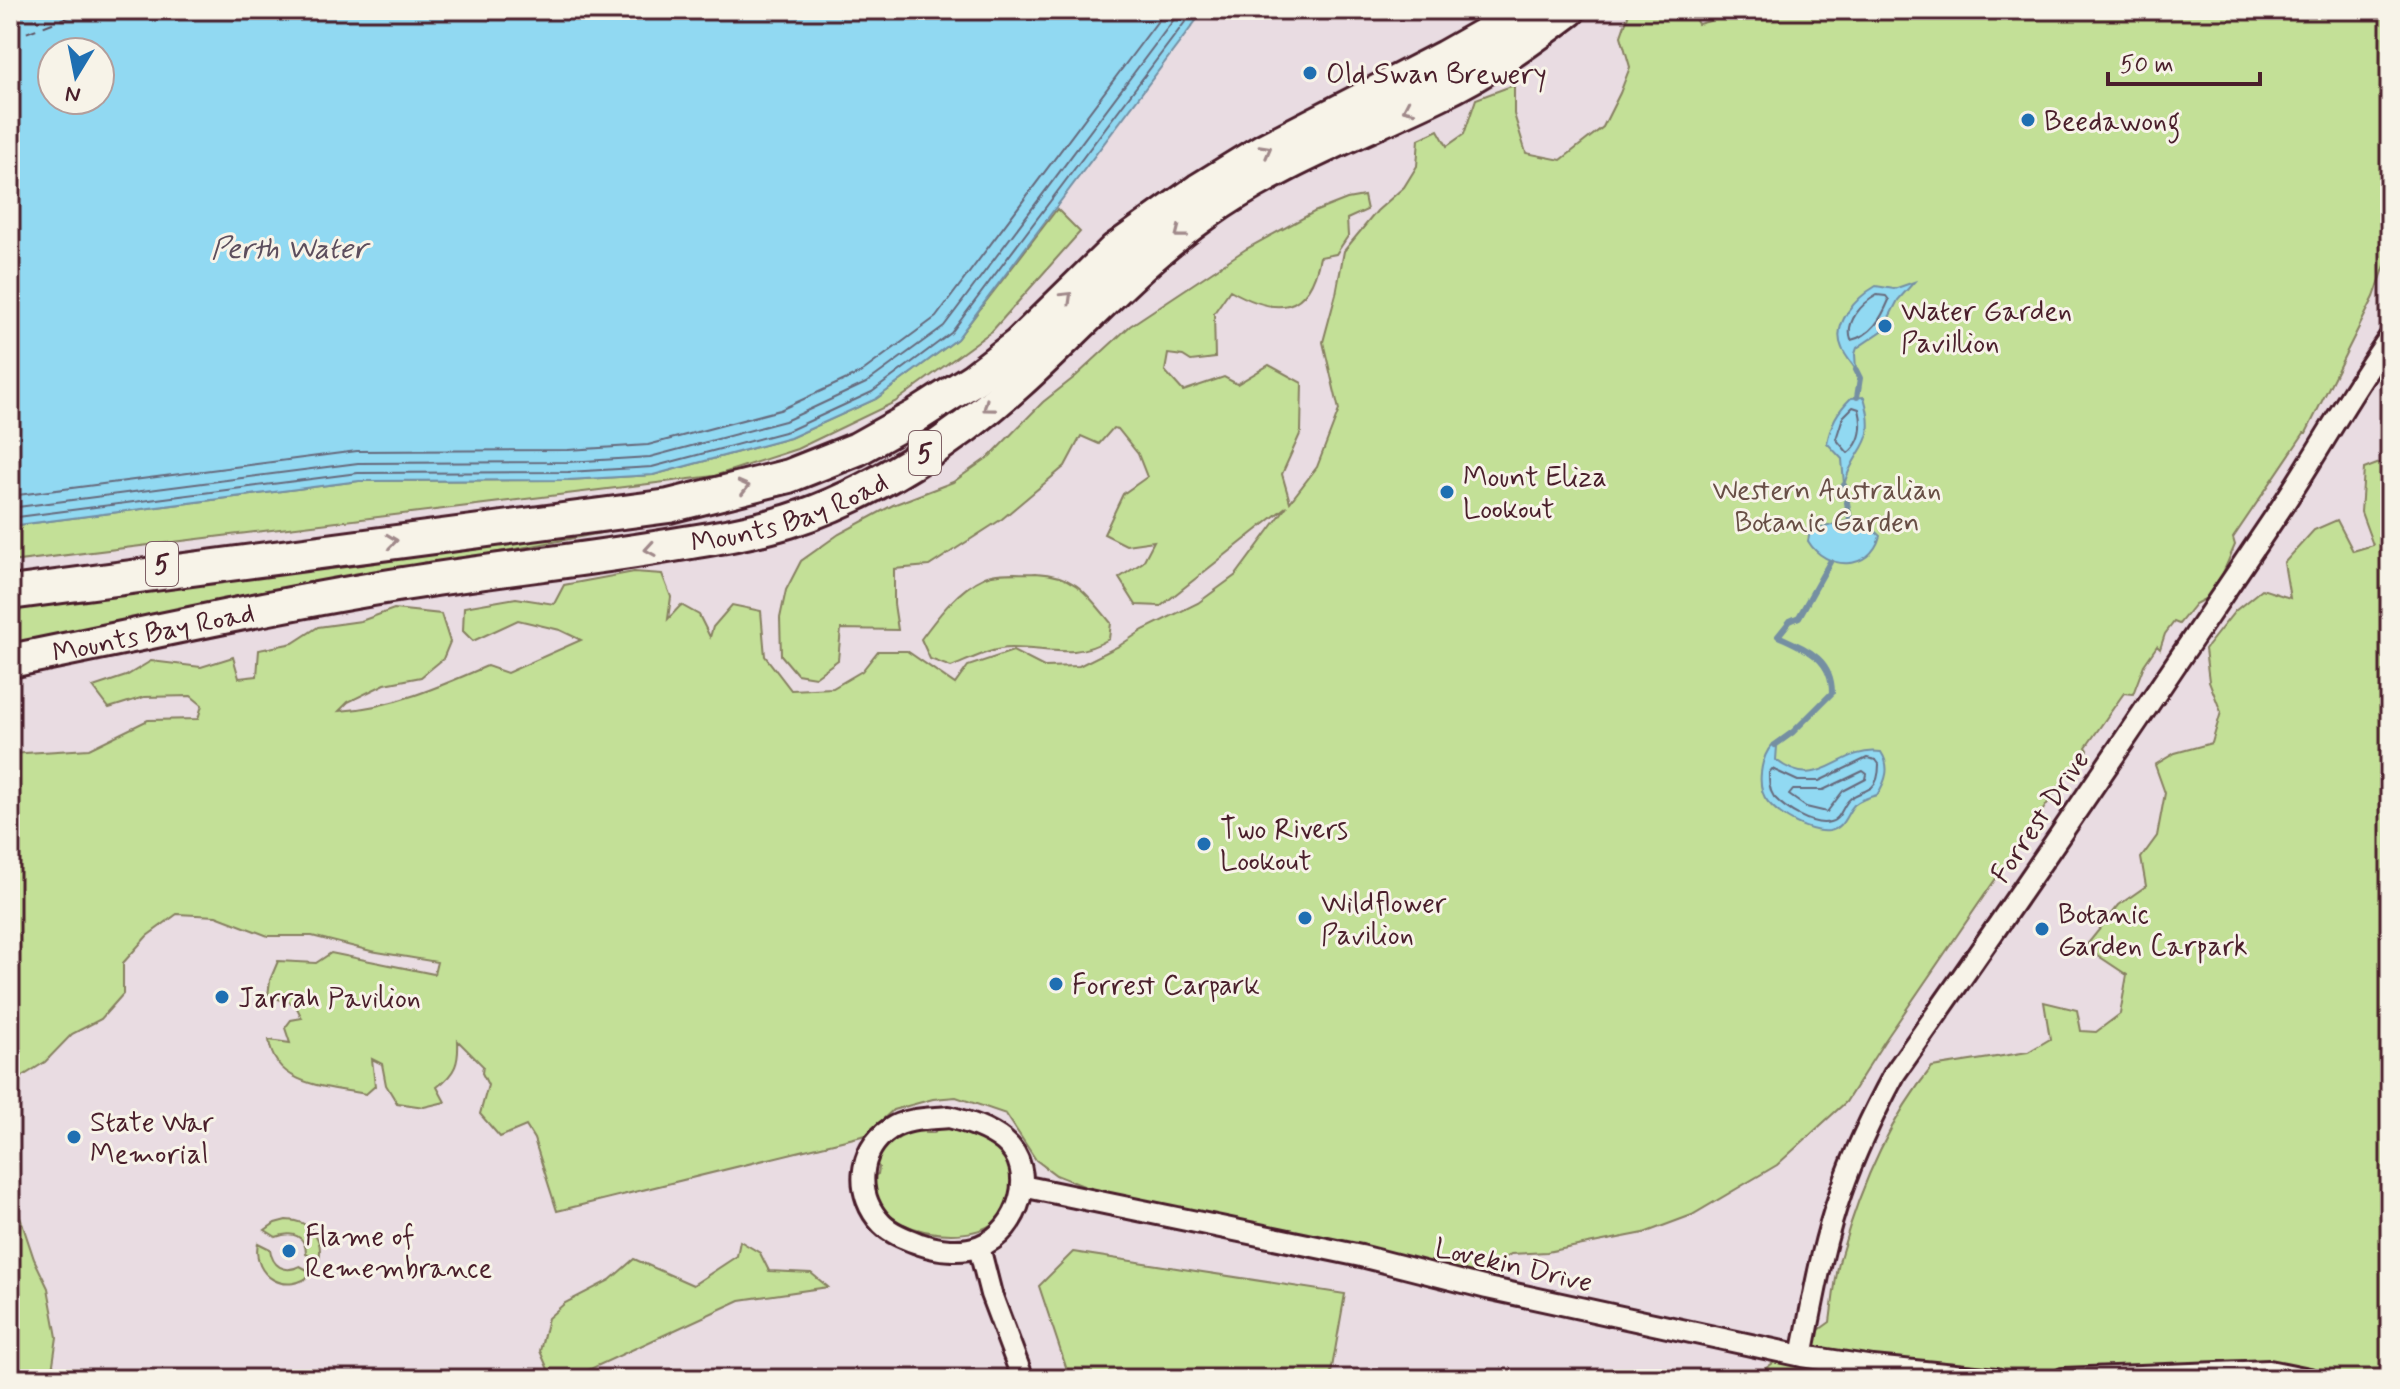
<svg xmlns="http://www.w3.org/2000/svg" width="2400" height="1389" viewBox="0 0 2400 1389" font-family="Mynerve,sans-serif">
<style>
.green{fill:#c3e097;stroke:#868061;stroke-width:2}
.water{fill:#91d9f2;stroke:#758fa2;stroke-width:2;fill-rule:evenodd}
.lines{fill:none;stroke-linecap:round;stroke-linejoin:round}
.shore{stroke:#66697b;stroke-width:2}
.stream{stroke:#758fa2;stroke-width:6}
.ferry{stroke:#5c4e5d;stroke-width:2;stroke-dasharray:10 8;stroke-linecap:butt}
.minor-casing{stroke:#4a1f2b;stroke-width:26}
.trunk-casing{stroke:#4a1f2b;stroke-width:38}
.minor{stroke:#f7f3e8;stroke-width:20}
.trunk{stroke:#f7f3e8;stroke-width:32}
.oneway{stroke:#a0898a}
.poi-dot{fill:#1f6fb2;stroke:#f7f3e8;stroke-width:3}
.labels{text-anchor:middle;stroke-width:6;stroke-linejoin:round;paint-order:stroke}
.shield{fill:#f7f3e8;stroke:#7e5f64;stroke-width:2}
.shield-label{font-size:26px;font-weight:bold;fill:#4a1f2b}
.poi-label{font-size:28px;fill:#4a1f2b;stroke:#f7f3e8;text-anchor:start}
.park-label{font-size:28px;fill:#684f46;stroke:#f7f3e8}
.street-label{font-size:28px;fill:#4a1f2b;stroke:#f7f3e8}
.water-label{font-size:30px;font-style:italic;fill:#5c4e5d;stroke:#f7f3e8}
</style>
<rect width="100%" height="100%" fill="#e9dce2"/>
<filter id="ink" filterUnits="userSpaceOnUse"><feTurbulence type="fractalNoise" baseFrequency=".0125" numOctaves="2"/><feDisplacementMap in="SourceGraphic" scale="16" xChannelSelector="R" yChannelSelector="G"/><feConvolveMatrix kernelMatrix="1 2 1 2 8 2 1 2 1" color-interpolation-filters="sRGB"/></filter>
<g filter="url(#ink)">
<path class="green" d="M1630,10H1690L1698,24L1721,18L1767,20L1778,10H2390V251L2374,297L2306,433H2304L2233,538L2235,545L2214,594L2195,604L2179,624L2174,622L2165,634L2160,649L2157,646L2144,665L2133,694L2124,693L2086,747L2088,750L2062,782L1884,1042L1846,1102L1777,1165L1692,1215L1644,1233L1547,1252L1511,1254L1479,1274L1091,1189L1056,1175L1036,1160L1006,1114L956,1097L933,1099L893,1110L866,1135L557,1211L534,1139L526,1126L500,1137L480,1114L488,1085L482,1073L483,1066L458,1041C459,1062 456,1073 437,1087L445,1102L424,1107L397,1103L386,1085L382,1064L372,1059L375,1086L366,1094C329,1087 274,1086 269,1040L290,1043L285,1028L291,1020L302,1018L295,1004L268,996L270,980L278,961L316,963L331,953L434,974L437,962L371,951L312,936H268L216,916L177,914L147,936L123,963V994L101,1019L72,1034L45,1062L23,1076L10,1092V754L89,749L148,720L198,719L202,705L191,696L144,697L109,708L93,687L126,676L151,661L201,667L233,657L239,678L257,676L259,650L293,643L318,627L361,621L394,609L441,614L450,642L443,659L421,677L385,684L348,702L339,711C391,708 439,687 487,666L507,673L581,640L560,630L518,620L473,641L463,631L464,607L516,598L554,604L564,585L634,572L662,574L671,597L668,619L681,605L699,615L710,637L713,627L732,605L761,611L765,656L791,690L833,688L862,671L878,651H907L955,684L968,666L1013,651L1044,667L1079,666L1119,646L1143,630L1198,603L1236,575L1287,506L1161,606L1136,605L1119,578L1143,562L1154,541L1126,545L1104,534L1123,494L1147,477L1138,454L1118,429L1113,428L1099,444L1081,436L1065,466L1002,519L929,566L894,569V604L898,630L841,629L838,660L815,677L797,674L781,655L780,618L786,590L801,561L839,534L893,505L953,482L990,456L1043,402L1076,376L1130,326L1246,249L1314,212L1347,199L1364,196L1367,210L1347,219L1348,236L1336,254L1320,257C1309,315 1276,316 1230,290L1214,313L1215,358L1191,361L1183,356L1168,354L1165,371L1183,391L1224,377L1237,384L1269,365L1302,383L1301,432L1282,474L1290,502L1317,467L1339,410L1323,342L1336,294L1344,251L1377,211L1404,187L1417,166L1419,139L1438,130L1447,146L1464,134L1476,99L1514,85V114L1526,153L1561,160L1603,127L1620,93L1630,67L1621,36Z
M1057,209L1080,232L992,331L895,402L797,449L714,476L10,562V526L359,481L568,480L653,475L790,438L876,399L957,339Z
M2390,459V1379H1751L1830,1322C1833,1300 1835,1276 1841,1255C1860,1188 1888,1121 1932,1067L2028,1052L2050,1039L2044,1002L2077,1010L2081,1031L2096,1032L2120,1014L2127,975L2085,947L2119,905L2146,886L2141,858L2157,836L2165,793L2155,765L2175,753L2212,743L2221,712L2209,681L2205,649L2235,611L2262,589L2290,598L2284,563L2314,530L2337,520L2353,551L2373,545L2361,512L2364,469Z
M653,523C439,565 223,599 10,645V608Z
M1036,573C1076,575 1087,594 1111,623L1109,639C1074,660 1049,648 1011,648C992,648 969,660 951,667L930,659L921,639C938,616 958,589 985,577C999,571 1021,574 1036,573Z
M937,1128C958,1127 984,1132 1000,1148C1020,1167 1014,1209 992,1224C980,1232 964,1234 951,1234C934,1234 918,1231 903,1224C882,1214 873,1199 873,1176L878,1174L879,1167L875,1163C886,1142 901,1135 923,1129L926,1133H934Z
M10,1169L20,1217L34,1259L48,1288L57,1337L53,1364L63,1379H10Z
M286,1220C309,1220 324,1237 319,1260L306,1254C306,1235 292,1231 276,1237L265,1230L275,1223Z
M740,1241L760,1253L769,1271L811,1273L828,1287L740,1300L571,1378L550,1374L540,1351L548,1318L565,1303L610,1280L634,1259L693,1285L737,1256Z
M258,1243L270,1249C272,1266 284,1274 300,1266L313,1273C288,1297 251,1277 258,1243Z
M1073,1252L1345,1294L1330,1379H1070L1039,1286Z"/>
<path class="water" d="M10,10H1204L957,339L876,399L790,438L653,475L568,480L359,481L10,526ZM52,52H100V100H52Z
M1914,282L1898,300L1882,331L1857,348L1855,354L1856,370C1852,363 1845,356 1842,348C1831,324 1857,297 1876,286L1894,289Z
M1864,397C1879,448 1855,444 1844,485L1842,459L1827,443C1831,423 1837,412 1851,398Z
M1850,520L1864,521L1880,536C1870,572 1826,571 1808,541L1810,531Z
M1773,744L1777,746L1776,760C1821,795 1837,746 1881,752C1891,767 1886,781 1877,795C1869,797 1860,800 1854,805C1845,815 1844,829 1829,831C1809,833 1781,817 1768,802C1755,787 1761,756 1773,744Z"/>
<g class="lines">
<path class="shore" d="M1877,295L1886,296L1889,300C1881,319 1872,335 1851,340C1845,322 1861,304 1877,295Z
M1853,407L1859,409C1863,425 1862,442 1848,453L1836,439L1843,417Z
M10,496L357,451L568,450L648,445L780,410L860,373L936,317L1166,10
M10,508L358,463L568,462L650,457L785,421L866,383L944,326L1181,10
M10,518L358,473L568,472L652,467L788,431L872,392L951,333L1194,10
M1867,758L1876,760L1879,764C1879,771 1878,782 1872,787C1866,792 1856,793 1850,799C1842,805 1841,820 1830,822C1813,827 1785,809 1774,797C1769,790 1769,781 1769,773L1772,769L1798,781H1819Z
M1863,771L1867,774L1866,779L1843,791L1827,812L1806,807L1789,795L1793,790H1823Z"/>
<path class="stream" d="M1856,370L1860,378L1857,397
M1844,485L1850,520
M1775,745L1793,732L1832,693C1832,658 1806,649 1778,636L1790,621L1799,617L1830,562"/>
<path class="ferry" d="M10,39L87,10"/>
<defs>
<path id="minor" d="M949,1117C968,1122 988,1128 1004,1141C1039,1170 1019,1231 980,1246C962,1253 937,1250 920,1244C907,1239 892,1234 882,1224C855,1196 857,1151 890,1129C906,1118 930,1119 949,1117Z
M1022,1186L1361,1256L1487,1288L1802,1356L1873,1367L1996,1379
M979,1247L991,1294L1023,1379
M1802,1356C1813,1301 1822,1245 1841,1192C1855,1151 1874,1112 1895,1073C2026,888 2152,699 2279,511C2317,454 2350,393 2390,337
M2063,1379L2269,1371L2309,1379"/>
<g id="trunk">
<path d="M10,593L669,506L789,476L857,449L916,416L974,379L1018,345L1115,250L1199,190L1264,150L1445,57L1498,27L1522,10"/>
<path id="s1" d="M10,661C141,635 271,605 403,584C495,569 587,560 679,544C716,538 753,532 789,521C871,495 955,440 1019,382C1081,326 1137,262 1206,213C1277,162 1360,132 1438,94C1485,72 1528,41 1569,10"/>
</g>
</defs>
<use href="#minor" class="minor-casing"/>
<use href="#trunk" class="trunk-casing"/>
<use href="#minor" class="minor"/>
<use href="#trunk" class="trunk"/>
</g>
<defs><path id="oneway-chevron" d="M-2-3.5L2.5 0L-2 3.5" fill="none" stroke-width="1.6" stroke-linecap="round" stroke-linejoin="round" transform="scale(2)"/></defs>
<g class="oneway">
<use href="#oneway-chevron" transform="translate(1408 108) rotate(155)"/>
<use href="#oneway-chevron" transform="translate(1266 150) rotate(-29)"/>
<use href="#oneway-chevron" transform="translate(1180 233) rotate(142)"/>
<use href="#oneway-chevron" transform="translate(1067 297) rotate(-44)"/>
<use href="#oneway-chevron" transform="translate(988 407) rotate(143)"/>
<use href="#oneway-chevron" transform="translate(744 487) rotate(-14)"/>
<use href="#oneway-chevron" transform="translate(392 541) rotate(-7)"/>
<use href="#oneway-chevron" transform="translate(650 549) rotate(171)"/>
</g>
</g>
<g class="poi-dot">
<circle cx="1310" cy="73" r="8"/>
<circle cx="2028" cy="120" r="8"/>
<circle cx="1885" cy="326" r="8"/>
<circle cx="1447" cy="492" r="8"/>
<circle cx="1204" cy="844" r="8"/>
<circle cx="1305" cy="918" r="8"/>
<circle cx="2042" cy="929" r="8"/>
<circle cx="1056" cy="984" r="8"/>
<circle cx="222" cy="997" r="8"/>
<circle cx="74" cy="1137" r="8"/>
<circle cx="289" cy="1251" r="8"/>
</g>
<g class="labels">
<g class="shield">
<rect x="909" y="431" width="32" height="44" rx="6"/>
<rect x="146" y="542" width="32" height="44" rx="6"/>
</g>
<g class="shield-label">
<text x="925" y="462">5</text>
<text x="162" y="573">5</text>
</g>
<g class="poi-label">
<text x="1326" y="83">Old Swan Brewery</text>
<text x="2044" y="130">Beedawong</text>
<text x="1901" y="320">Water Garden<tspan x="1901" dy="32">Pavillion</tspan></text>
<text x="1463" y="486">Mount Eliza<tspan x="1463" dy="32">Lookout</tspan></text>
<text x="1220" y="838">Two Rivers<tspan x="1220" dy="32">Lookout</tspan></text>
<text x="1321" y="912">Wildflower<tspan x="1321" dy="32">Pavilion</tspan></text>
<text x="2058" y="923">Botanic<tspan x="2058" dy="32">Garden Carpark</tspan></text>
<text x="1072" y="994">Forrest Carpark</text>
<text x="238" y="1007">Jarrah Pavilion</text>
<text x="90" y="1131">State War<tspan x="90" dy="32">Memorial</tspan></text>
<text x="305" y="1245">Flame of<tspan x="305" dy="32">Remembrance</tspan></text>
</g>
<g class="park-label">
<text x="1827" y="499">Western Australian<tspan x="1827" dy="32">Botanic Garden</tspan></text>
</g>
<g class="street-label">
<text dy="10" stroke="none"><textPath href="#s1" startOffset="794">Mounts Bay Road</textPath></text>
<text dy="10" stroke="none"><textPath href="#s1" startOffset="146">Mounts Bay Road</textPath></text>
<text transform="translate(2039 816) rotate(-56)" y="10">Forrest Drive</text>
<text transform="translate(1514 1264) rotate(13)" y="10">Lovekin Drive</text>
</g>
<g class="water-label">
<text x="289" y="258">Perth Water</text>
</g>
</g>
<rect width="2400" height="1389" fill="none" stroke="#f7f3e8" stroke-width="40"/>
<rect x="20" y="20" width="2360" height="1349" fill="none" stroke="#4a1f2b" stroke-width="3" filter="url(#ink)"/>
<g transform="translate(76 76) rotate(190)"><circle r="38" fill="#f7f3e8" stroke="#b29e9c" stroke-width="2"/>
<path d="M0-6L14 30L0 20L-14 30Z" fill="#1f6fb2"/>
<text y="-12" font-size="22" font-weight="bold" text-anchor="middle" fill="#4a1f2b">N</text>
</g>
<path d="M2108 72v12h152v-12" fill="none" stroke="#4a1f2b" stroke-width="4"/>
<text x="2120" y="72" font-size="24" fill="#4a1f2b" stroke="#f7f3e8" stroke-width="6" paint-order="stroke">50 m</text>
</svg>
